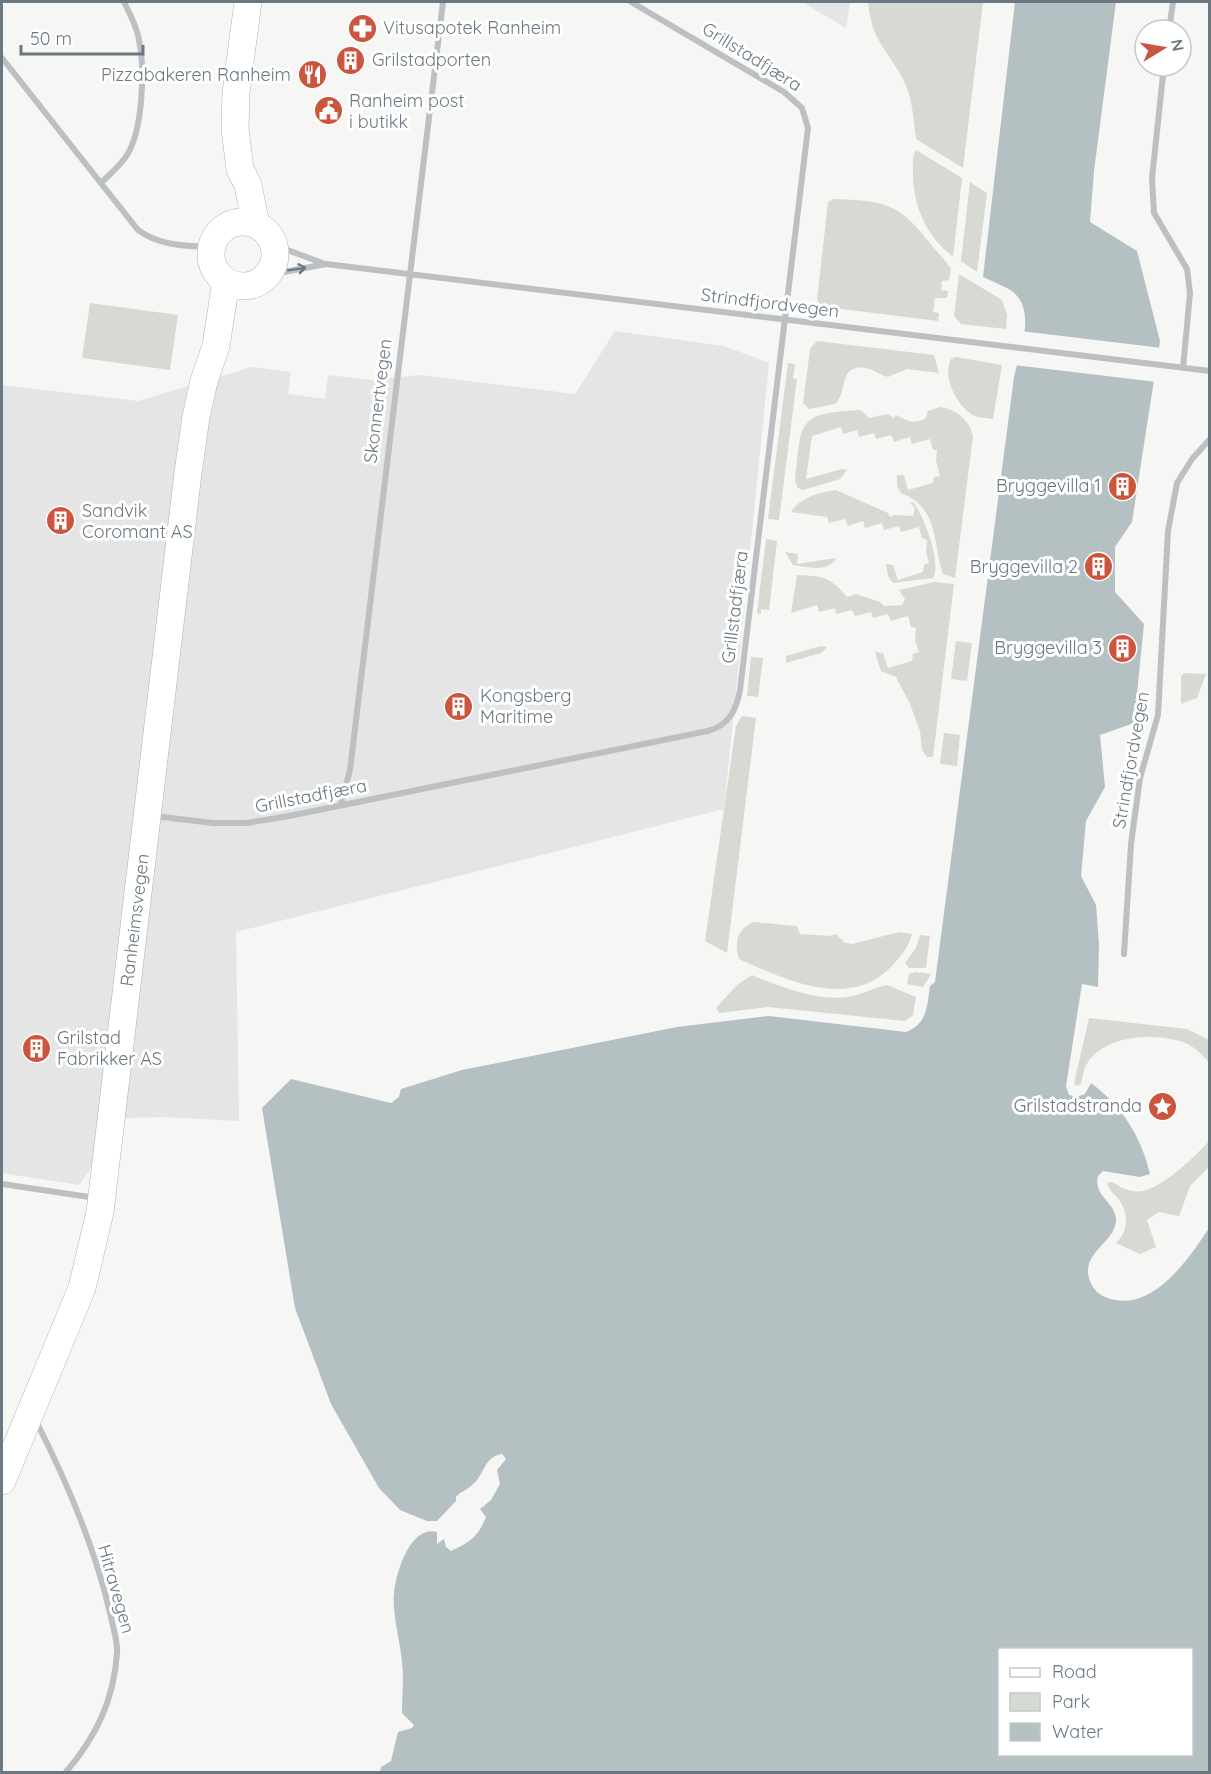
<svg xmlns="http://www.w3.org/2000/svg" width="1211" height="1774" viewBox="0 0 1211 1774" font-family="Quicksand,sans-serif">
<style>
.built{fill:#e4e5e4}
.green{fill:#d6dad3}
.water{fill:#b5c0c3;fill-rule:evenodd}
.pier{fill:#f6f6f4}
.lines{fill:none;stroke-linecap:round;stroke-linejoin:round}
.secondary-casing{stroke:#aeb4b8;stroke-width:28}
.street{stroke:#bcc0c3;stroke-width:6}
.secondary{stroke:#fff;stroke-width:27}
.oneway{stroke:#697881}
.labels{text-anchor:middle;stroke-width:6;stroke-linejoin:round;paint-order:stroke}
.poi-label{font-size:18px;fill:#697881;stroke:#fff;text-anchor:start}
.street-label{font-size:18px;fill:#697881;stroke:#fff}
</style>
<rect width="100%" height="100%" fill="#f6f6f4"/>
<path class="built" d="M802,2H850L846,28Z
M615,331L724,346L769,363L724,809L236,932L239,1121L164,1117L126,1118L79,1185L2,1173V385L138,401L252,367L291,372L288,394L325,399L328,375L371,380L419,375L575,394Z"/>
<path class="green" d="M868,2H983L963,168L916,139C913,118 913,98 903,79C886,47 872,42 868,2Z
M916,150L962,178L953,257C925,235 912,204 913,168C913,161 912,156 916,150Z
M970,182L987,193L977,272L961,261Z
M833,199C884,201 898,202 930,243C937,252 945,259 951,269L949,280L942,281L941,290L948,291L947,298H935L933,312L939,313L938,321L826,307L819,304L817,300L828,202Z
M959,274L1002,300L1007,315L1006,329L961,324L954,316Z
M90,303L178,315L170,370L82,358Z
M817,341L934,355L939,373L907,369L888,377C880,375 873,369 865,368C838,364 848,393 835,404L809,409L803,403L810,349Z
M956,357L1002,365L993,419C986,418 977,418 971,414C956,403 942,377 951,359Z
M788,363L795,364L793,378L797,379L779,520L768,519Z
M940,407C956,409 969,419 973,436L955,578L943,574C932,540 939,508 901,493L897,486V475H904L908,490L933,483L934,477L940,476L936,461L937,450H933L930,439L912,444L910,437L894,442L891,435L876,439L874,433L859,437L857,430L843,434L841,427L812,436L806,479L842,469L847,470L840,479L803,490L798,488L795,481C802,422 795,413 861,410L869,418L888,414L894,418L896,415C908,421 914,425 926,418L928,411Z
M836,490L888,513L890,517L895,515L913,516L915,508L909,502L914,503C924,517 942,563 933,578L893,583L888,576L886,564L893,565L898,580L923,572L924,565L929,563L926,552L927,540L922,538L919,527L901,532L899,526L884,530L882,523L865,528L863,521L848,526L845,519L829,523L827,517L791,512C799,498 820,492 836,490Z
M766,539L777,541L769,610L761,609V614L757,613Z
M785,552L798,554L797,564L836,558C829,573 807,567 793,565Z
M797,575C824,576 830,577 847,597L856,594L880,602L884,606L902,605L905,599L899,590L934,582L954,584L933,757H927L922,750L920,731L910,704L896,677L881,671L875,652L883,653L888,668L912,661L913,654L919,652L915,640L916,628L911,627L908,616L891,621L888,614L873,618L871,612L855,616L852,610L836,614L835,608L819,612L817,605L791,613Z
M956,641L972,643L967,681L951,679Z
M821,646L827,647L821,653L786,663V656Z
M751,657L763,658L758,697L747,696Z
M1184,673L1206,674L1197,698L1181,704V676Z
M742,716L756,718L727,953L705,941L736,726Z
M944,733L960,735L957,766L940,764Z
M753,922L797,926L800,934L831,936L836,934L845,943L852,944L899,932L912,934C908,949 900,957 890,968C848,1010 784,979 739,959C734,942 737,930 753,922Z
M920,935L930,936L926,968H909L905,963L916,948Z
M916,972L931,974L923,987L907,984L909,974Z
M752,975C781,987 815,1001 847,997C861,995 873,988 887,985L916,997L913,1015L905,1021L768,1007L719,1013L716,1008L737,985Z
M1089,1018L1187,1029L1209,1040V1063C1202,1054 1192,1044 1180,1041C1152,1033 1106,1035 1088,1062C1083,1068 1083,1077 1081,1084L1076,1086L1074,1083Z
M1209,1141V1167L1190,1186L1179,1216L1159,1212L1147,1220L1156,1247L1140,1254L1116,1243C1127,1233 1129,1217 1121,1203C1117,1195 1110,1193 1107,1183L1112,1182C1122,1188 1131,1193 1143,1191C1163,1187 1196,1156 1209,1141Z"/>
<path class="water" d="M1015,2H1116L1094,171L1090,222L1137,251L1160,341L1132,522L1115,547V592L1144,624L1134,723L1100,735L1105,787L1086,821L1081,876L1096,905L1099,944L1098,987L1082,984L1066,1086L1069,1095L1076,1097L1085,1094L1091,1083C1122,1106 1141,1136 1150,1174L1140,1177L1103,1171L1098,1176C1093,1197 1117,1203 1116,1221C1114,1241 1090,1249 1088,1269C1087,1279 1094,1292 1103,1296C1149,1318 1188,1260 1209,1228V1772H380L381,1767L391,1761L398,1732L412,1728L414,1725L402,1713C402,1696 404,1678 402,1662C400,1640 392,1614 394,1593C396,1573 410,1525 437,1532V1544L444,1539L446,1547L451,1551C470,1542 478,1537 486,1517L480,1509L491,1500L500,1484L497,1470L506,1459L502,1454C483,1457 485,1475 472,1485C467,1490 461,1491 456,1497V1501L437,1521H427L400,1510L379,1488L331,1404L295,1308L262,1108L291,1079L391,1103L399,1097L401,1089L462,1070L677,1027L769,1016L906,1032C927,1024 927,1007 930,986L935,982L1014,377C1019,353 1037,311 1013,292C1005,286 993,282 983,277ZM1000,1650H1192V1754H1000Z"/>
<path class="pier" d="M1021,331L1162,348L1157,382L1013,365Z"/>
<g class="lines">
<defs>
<path id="secondary" d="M248,2L236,92L235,129L240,169L248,185L256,225
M211 254a32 32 0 1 1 64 0a32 32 0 1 1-64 0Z
M2,1481L82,1288L100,1212L188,473L196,417L204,381L216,346L226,281"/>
</defs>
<use href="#secondary" class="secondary-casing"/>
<path class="street" d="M1169,30L1173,2
M2,58L138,230C160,246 185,246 212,247
M1164,66L1152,178L1154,213L1187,269L1190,293L1183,368
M102,182C110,174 121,165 127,155C143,130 145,68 139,40C137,27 130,14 124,2
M274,245L325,264
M268,275L326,264L1210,371
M341,804L350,770L443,2
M154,816L213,823H247L289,816L708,731C729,725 736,711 740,690L808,128L802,108L784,92L631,2
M1124,954L1131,844L1140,778L1158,715L1168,531L1177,483L1192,459L1210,439
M2,1184L96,1198
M36,1421C67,1482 96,1550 111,1617C113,1628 118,1642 117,1653C114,1700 96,1737 66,1772"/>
<use href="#secondary" class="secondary"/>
</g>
<defs><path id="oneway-shaft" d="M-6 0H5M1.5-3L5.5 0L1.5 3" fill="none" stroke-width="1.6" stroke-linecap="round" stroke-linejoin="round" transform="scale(1.5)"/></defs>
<use class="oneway" href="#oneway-shaft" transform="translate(297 269) rotate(-9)"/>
<defs>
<symbol id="pharmacy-disc" viewBox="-11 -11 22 22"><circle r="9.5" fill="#cc563d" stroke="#fff"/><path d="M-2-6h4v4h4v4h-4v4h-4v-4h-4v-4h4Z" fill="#fff"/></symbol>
<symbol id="building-disc" viewBox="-11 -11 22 22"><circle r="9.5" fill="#cc563d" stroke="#fff"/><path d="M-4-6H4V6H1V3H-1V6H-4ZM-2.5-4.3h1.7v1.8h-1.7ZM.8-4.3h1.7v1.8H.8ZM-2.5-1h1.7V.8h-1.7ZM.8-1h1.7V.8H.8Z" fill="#fff"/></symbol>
<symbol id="restaurant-disc" viewBox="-11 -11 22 22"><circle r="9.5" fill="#cc563d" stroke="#fff"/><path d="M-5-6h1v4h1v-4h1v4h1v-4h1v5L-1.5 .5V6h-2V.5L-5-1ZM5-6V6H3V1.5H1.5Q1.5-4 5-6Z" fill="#fff"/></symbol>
<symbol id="civic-disc" viewBox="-11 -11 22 22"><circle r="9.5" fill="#cc563d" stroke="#fff"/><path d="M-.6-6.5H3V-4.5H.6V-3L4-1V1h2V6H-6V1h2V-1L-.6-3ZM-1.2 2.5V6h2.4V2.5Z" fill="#fff"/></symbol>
<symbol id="sight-disc" viewBox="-11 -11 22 22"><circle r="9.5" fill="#cc563d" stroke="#fff"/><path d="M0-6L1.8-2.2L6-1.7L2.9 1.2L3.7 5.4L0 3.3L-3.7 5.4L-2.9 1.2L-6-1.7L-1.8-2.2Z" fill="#fff"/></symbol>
</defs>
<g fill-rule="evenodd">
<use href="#pharmacy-disc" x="346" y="12" width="33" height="33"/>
<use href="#building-disc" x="334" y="44" width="33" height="33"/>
<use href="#restaurant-disc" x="296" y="58" width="33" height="33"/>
<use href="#civic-disc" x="312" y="94" width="33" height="33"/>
<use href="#building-disc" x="1106" y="470" width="33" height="33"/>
<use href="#building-disc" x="44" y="504" width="33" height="33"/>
<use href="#building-disc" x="1082" y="550" width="33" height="33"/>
<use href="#building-disc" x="1106" y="632" width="33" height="33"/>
<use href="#building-disc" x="442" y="690" width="33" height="33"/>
<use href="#building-disc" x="20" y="1032" width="33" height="33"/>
<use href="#sight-disc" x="1146" y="1090" width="33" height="33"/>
</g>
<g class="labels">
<g class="poi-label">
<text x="383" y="34">Vitusapotek Ranheim</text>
<text x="372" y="66">Grilstadporten</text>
<text x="291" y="81" text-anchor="end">Pizzabakeren Ranheim</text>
<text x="349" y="107">Ranheim post<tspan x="349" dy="21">i butikk</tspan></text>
<text x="1101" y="492" text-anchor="end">Bryggevilla 1</text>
<text x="82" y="517">Sandvik<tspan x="82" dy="21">Coromant AS</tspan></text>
<text x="1078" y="573" text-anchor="end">Bryggevilla 2</text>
<text x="1102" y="654" text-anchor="end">Bryggevilla 3</text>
<text x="480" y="702">Kongsberg<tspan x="480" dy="21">Maritime</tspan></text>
<text x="57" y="1044">Grilstad<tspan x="57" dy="21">Fabrikker AS</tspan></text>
<text x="1142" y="1112" text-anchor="end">Grilstadstranda</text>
</g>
<g class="street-label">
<text transform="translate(752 57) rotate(32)" y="6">Grillstadfjæra</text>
<text transform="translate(770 303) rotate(7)" y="6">Strindfjordvegen</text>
<text transform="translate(378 401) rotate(-83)" y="6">Skonnertvegen</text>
<text transform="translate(735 607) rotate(-83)" y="6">Grillstadfjæra</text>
<text transform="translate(1131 760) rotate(-80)" y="6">Strindfjordvegen</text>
<text transform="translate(311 796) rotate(-11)" y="6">Grillstadfjæra</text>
<text transform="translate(135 920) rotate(-83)" y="6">Ranheimsvegen</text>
<text transform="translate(116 1589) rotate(74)" y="6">Hitravegen</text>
</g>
</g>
<rect width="1211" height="1774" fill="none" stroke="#697881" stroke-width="6"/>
<rect x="998" y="1648" width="195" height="108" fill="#ffffff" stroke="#c3c9cd" stroke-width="1.5"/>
<rect x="1010" y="1668" width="30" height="9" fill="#ffffff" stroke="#c3c9cd" stroke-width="1.5"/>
<text x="1052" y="1678" font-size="18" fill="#697881">Road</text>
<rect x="1010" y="1693" width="30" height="18" fill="#d6dad3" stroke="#c3c9cd" stroke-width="1.5"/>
<text x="1052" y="1708" font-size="18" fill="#697881">Park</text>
<rect x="1010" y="1723" width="30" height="18" fill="#b5c0c3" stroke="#c3c9cd" stroke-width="1.5"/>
<text x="1052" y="1738" font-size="18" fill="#697881">Water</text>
<g transform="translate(1163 48) rotate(79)"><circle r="28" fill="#ffffff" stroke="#c3c9cd" stroke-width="1.5"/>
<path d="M0-4.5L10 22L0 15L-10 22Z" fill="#cc563d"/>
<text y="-9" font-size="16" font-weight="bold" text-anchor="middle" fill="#697881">N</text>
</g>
<path d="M21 45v9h122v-9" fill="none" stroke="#697881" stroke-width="3"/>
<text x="30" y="45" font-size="18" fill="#697881" stroke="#ffffff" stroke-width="4.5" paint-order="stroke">50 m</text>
</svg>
